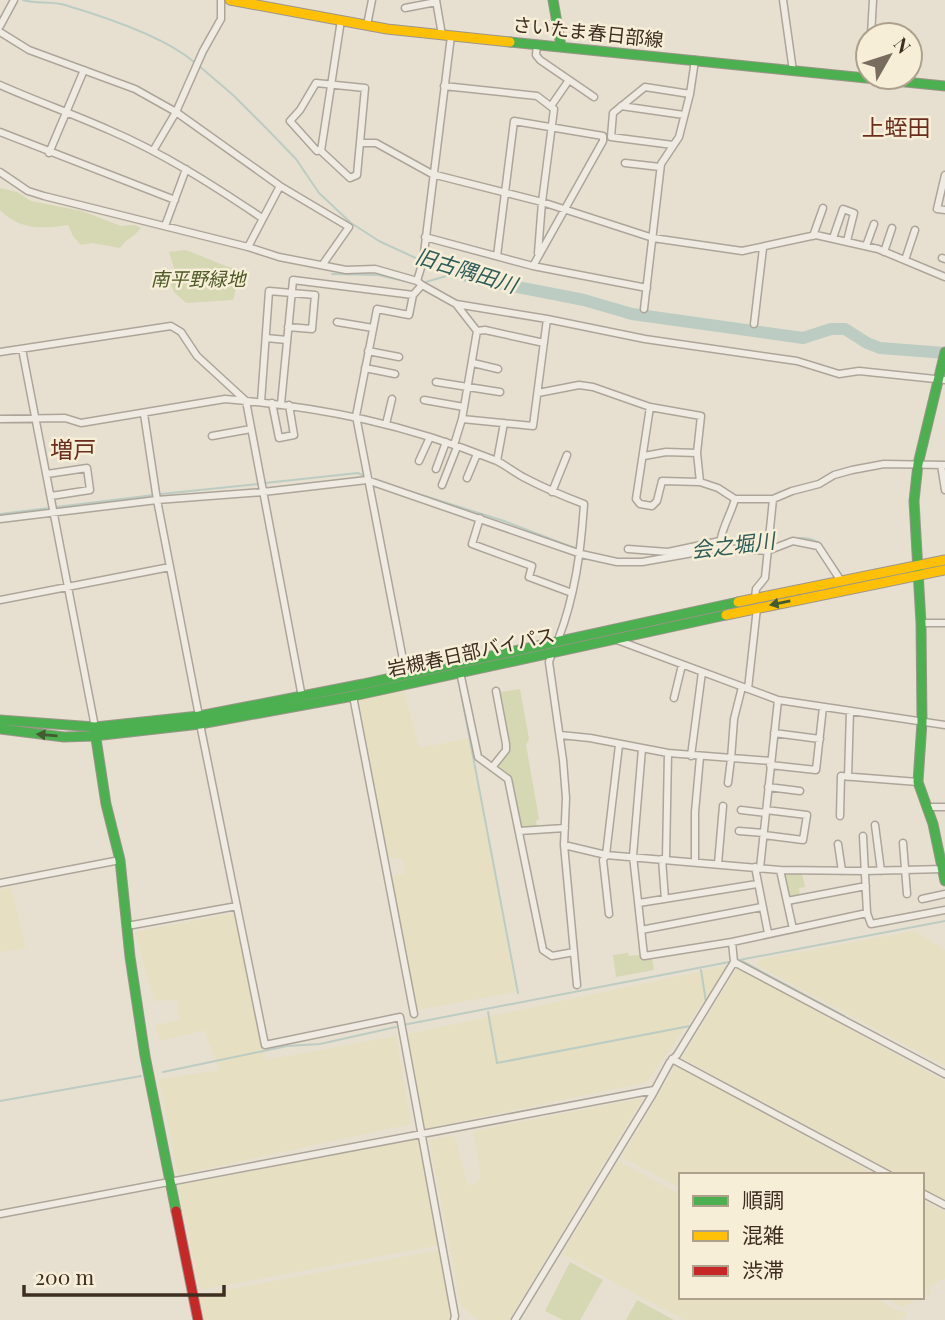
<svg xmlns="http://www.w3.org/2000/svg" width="945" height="1320" viewBox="0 0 945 1320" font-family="'Playfair Display','Noto Sans JP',serif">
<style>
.farmland{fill:#e6dfc2}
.green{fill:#d6d7b3}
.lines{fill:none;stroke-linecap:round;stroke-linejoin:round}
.stream{stroke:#bcccc2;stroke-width:2}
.river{stroke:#bcccc2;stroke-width:12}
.street-casing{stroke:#ada599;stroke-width:9}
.fast-casing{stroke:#9c958a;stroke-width:11}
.slow-casing{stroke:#9c958a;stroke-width:11}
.jam-casing{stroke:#9c958a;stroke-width:11}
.street{stroke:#efebe3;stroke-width:6}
.fast{stroke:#4caf50;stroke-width:9}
.slow{stroke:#ffc107;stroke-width:9}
.jam{stroke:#c62828;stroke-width:9}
.oneway{fill:#425b31}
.labels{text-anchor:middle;stroke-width:5;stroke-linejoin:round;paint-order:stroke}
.street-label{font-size:19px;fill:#3d2e20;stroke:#f7eed8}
.park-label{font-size:19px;font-style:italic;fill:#4d5a26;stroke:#f7eed8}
.water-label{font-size:21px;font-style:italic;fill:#2f5d5a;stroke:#f7eed8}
.quarter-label{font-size:23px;fill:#6b2e1e;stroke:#f7eed8}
</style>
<rect width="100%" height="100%" fill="#e7e0d1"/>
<path class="farmland" d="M404,690L419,748L470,738L516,992L417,1010L391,876L405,873L402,858H388L359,699Z
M11,887L26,948L0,952V890Z
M234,913L266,1060L396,1036L411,1124L178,1175L159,1079L219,1070L204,1030L160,1041L155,1025L179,1020L177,1000L154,1001L135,932Z
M915,931L945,950V1066L756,965L760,959Z
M729,965L647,1082L425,1129L408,1034Z
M737,968L945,1081V1200L922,1188V1175H898L682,1058Z
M676,1065L876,1175H681V1188L622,1157Z
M643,1098L509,1320H478L461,1306L429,1139L455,1136L468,1186L481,1180L474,1131Z
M420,1139L440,1245L200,1290L178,1185Z
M618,1161L681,1195V1297H873L900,1312L904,1311L907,1316L901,1320H684L562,1254Z
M922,1200L945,1212V1278L929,1286L931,1293L922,1297Z
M439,1250L452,1314L451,1320H204L199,1295Z
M884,1297H922L903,1307Z"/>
<path class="green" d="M0,188L17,192L31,201L82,211L121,226L135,225L141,228C134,237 126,239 120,248L92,243L81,245L73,236L68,225C42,229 19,230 0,210Z
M185,250C204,256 221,266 241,270L233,300L186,303L174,292L168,278L174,268L169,252Z
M520,689L529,739L526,745L539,819L536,821L537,827L526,829L522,827L512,778L497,766L508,751L498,695L501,692Z
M786,874H802L805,887L799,888L800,897L789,899L784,875Z
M628,953L629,956L639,955L642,959L652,958L654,970L616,977L613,955Z
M570,1262L603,1280L580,1320H563L545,1311Z
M637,1300L674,1320H626Z"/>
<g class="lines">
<path class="stream" d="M23,0C36,4 51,1 65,5C102,16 165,37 194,62
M198,65L233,95L268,130L296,159L319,193L351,223L379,241L420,260
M425,262L458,273
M332,274L378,275L417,284
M422,283L457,273
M265,483L358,473L364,476
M409,491L504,521L585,552
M161,494L258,484
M56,507L154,495
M0,514L49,508
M715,545L728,544L765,546
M770,545C788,541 801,533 818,542
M824,550L841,574
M460,688L518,993
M739,960L945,921
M742,961L844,1016
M701,970L706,1002
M727,979L734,968
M488,1012L497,1063L690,1026
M850,1020L895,1044
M403,1025L729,962
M877,1041L945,1078
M674,1053L690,1028
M163,1072L287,1046L320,1044L396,1027
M664,1079L673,1065
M0,1101L141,1076"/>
<path class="river" d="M458,273L476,279L584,300L632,314L803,338L831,329H845L867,343L880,348L945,353"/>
<defs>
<path id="street" d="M436,0L442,35
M783,0L793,71
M405,8L436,2
M367,25L372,0
M0,26L14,0
M0,32L29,50L135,89L176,112L280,186L349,227L323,264
M871,35L873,0
M537,44L536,55L540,60L594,97
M0,85C36,101 73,114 109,130C163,153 213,185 262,218
M444,86L537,96L554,109L542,202L538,253
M551,106L569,80
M621,106L684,115
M0,132L175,200
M360,143H376L432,174L542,202L653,238L742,251L816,235L878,249L945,277
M673,145L611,137L613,113L645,87L690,94
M321,149L317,151L290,121L300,110L316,83L365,88L357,175L350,178L321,151L341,20
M153,151L176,112L203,51L221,19V0
M49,153L84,70
M625,163L660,167
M0,172L28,191L44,196L248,247L279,257L346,270L375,269L417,281
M945,175L937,209L945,210
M165,226L186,169
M813,236L823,208
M425,237L533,266L647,288
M833,238L843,209L854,213L847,241
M866,246L874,224
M248,247L280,186
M884,252L892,228
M497,256L514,121L603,136V141L533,266
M942,258L945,259
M905,260L915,230
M422,285L456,304L477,331L462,419L454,445
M456,304L547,319L645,339L797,361L839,374L859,371L945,380
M644,309L661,164L679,137L690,94L695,60
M337,322L373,328
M754,324L763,248
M477,331L485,330L544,343
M266,338L287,340
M22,349L95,727
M368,351L399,357
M0,352L171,326L181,332L197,356L246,401L302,697
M473,363L498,369
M365,368L395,374
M436,382L500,392
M538,393L579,385L593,387L650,407L701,416L697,453L700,482
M424,400L464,407
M261,402L269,291L315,295L312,329L288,327
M272,403L279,438L294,435L289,405
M281,404L293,280L413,295
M650,407L636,499L640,504L652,506L657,501L662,481L700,482L718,488L735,499H773L792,491L819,484L834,475L852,470L884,464L945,465
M144,414L157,500L199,716
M0,419L65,418L81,423L225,399C323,407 405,424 497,461C507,466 515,473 525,478C544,488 563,496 584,504C581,551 575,596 558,640
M462,419L533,426L547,319
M386,424L392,399
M212,436L251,429
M644,456L666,452L697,453
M419,461L430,437
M497,461L504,423
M941,465L945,490
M436,469L446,442
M47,474L87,468L90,490L51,496
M467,478L477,454
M442,485L457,447
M552,492L567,455
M480,518L472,544L532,566L529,577L572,593
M0,519L157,500L263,492L367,480L581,554L617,562H642L721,548L767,551L793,541L818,546L841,581
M720,543C722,527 731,514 735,499
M628,549L668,552L720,541
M755,598L756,589L765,578L773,499
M0,600L170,567
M921,623H945
M617,640L778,700L945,725
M552,653L549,662L563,760L566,798L564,845L577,985
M460,672L478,757L508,779L543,950L552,956L574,952
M406,675L356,416L377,309L409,315L413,295L422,285L417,281L423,261L451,36
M748,689L757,608
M353,696L414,1014
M674,698L682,665
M200,724L265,1045L400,1017L455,1316L454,1320
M774,733L820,739
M560,735L590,738L668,753L771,761
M642,749L633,856L644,956L732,942L867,913
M691,756L702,672
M731,759L734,719L742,687
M494,765L506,750V744L496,691
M770,765L816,770L823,707
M848,777L850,711
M728,783L731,759
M768,787L800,791
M927,807H945
M741,810L766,813
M840,816L841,776L918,782
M875,825L881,871
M519,831L565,828
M739,831L764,833
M764,835L803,840L807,815L766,810
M863,836L867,913L871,924L945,910
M903,843L907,894
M838,844L842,871
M564,845L606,855L780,870L865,871L943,869
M662,859L665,899
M666,859L668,753
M695,862V812L700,757
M718,864L723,806
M755,867L768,933
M760,868L778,700
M780,870L793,929
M0,883L120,860
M922,899L945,894
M787,901L866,886
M639,903L757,884
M609,914L603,860L606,855L619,745
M127,926L237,906
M641,930L762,907
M734,962L945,1074
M672,1059L889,1175
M922,1193L945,1205
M0,1214L654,1090
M515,1320L651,1097L670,1062L677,1055L734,962L732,942"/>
<path id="fast" d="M553,0L561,46
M510,42L945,86
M945,352L918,464L914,501L921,623L922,722L918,782L933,824L945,881
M0,720L95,727L199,716L363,684L738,602
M0,729L64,737L94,736L200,724L353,696L726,615
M95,732L106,804L120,860L130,957L145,1056L176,1211"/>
<path id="slow" d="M230,0L387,29L510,42
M738,602L945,560
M726,615L945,570"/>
<path id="jam" d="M176,1211L198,1320"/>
</defs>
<use href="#street" class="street-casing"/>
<use href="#fast" class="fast-casing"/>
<use href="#slow" class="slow-casing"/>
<use href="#jam" class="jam-casing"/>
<use href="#street" class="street"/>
<use href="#fast" class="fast"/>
<use href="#slow" class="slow"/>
<use href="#jam" class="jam"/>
</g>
<defs><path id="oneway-solid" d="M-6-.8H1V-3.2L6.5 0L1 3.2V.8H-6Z" transform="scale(1.75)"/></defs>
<g class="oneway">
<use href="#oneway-solid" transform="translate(780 603) rotate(169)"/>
<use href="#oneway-solid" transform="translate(47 735) rotate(-175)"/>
</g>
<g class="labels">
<g class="street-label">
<text transform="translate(588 32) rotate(6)" y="7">さいたま春日部線</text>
<text transform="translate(471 652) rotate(-12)" y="7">岩槻春日部バイパス</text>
</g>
<g class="park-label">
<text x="198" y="286">南平野緑地</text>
</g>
<g class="water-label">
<text transform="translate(466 271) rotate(17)" y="7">旧古隅田川</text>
<text transform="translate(733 546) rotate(-7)" y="7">会之堀川</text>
</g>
<g class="quarter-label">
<text x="896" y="136">上蛭田</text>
<text x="73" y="458">増戸</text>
</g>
</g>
<rect x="679" y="1173" width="245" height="126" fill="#f7eed8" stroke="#ada18e" stroke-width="2"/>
<rect x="693" y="1196" width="35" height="10" fill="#4caf50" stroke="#ada18e" stroke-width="2"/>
<text x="742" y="1208" font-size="21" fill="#3d2e20">順調</text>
<rect x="693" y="1231" width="35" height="10" fill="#ffc107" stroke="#ada18e" stroke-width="2"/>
<text x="742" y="1243" font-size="21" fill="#3d2e20">混雑</text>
<rect x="693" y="1266" width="35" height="10" fill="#c62828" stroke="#ada18e" stroke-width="2"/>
<text x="742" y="1278" font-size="21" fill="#3d2e20">渋滞</text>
<g transform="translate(889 56) rotate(51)"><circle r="33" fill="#f7eed8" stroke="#ada18e" stroke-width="2"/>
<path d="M0-5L12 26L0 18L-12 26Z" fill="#786c5e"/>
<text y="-10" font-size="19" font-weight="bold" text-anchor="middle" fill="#3d2e20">N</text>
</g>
<path d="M24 1285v10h200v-10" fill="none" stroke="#3d2e20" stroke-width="3.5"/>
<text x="35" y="1285" font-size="21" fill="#3d2e20" stroke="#f7eed8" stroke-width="5" paint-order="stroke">200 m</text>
</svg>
